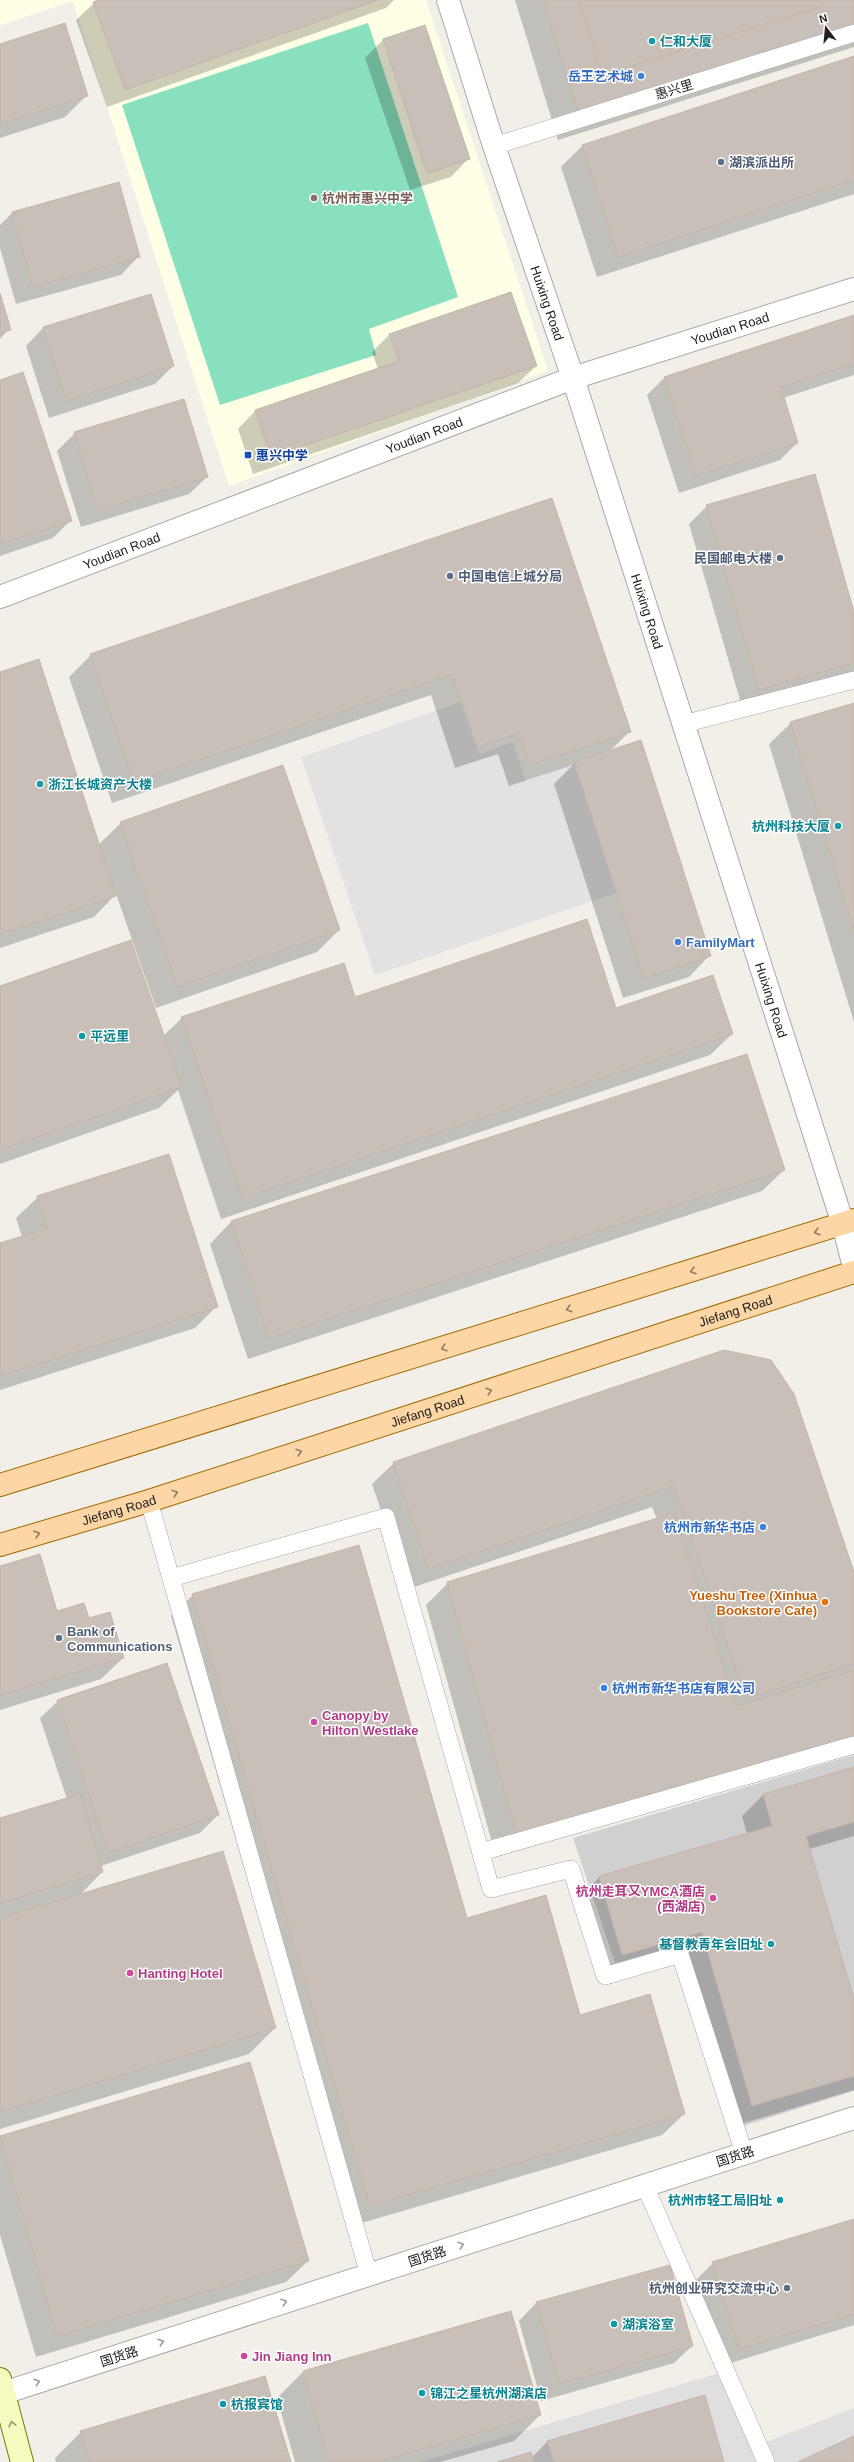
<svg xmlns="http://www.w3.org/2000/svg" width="854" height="2462" viewBox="0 0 854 2462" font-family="Arial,'Noto Sans SC',sans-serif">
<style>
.residential{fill:#e0dfdf}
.education{fill:#ffffe5}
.religious{fill:#d0d0d0}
.pitch{fill:#88e0be}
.parking{fill:#e2e2e2}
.shadow{fill:#0003}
.building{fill:#c7bfb8;stroke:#c4b6ab}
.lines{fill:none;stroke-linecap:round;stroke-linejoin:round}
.service-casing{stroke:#a9a9a9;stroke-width:18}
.minor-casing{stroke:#a9a9a9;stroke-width:24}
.tertiary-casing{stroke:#a9a9a9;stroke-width:24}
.secondary-casing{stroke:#707d05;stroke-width:24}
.primary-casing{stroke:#a06b00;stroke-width:24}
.service{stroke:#fff;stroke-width:17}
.minor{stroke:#fff;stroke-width:22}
.tertiary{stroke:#fff;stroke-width:22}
.secondary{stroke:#f7fabf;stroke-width:22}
.primary{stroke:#fcd6a4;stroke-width:22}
.oneway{stroke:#8f7c63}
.oneway2{stroke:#9c9c9c}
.oneway3{stroke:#979978}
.culture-dot{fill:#0f9aa8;stroke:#fff;stroke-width:1.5}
.shop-dot{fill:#3f7fe0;stroke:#fff;stroke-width:1.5}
.service-dot{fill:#5c6f8a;stroke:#fff;stroke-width:1.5}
.education-dot{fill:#8d6e63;stroke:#fff;stroke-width:1.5}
.transit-dot{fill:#1a4fb4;stroke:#fff;stroke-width:1.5}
.food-dot{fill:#e8710a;stroke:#fff;stroke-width:1.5}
.hotel-dot{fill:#d1479c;stroke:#fff;stroke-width:1.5}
.labels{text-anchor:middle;stroke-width:3;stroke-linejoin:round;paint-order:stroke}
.culture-label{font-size:13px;font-weight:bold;fill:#0d838f;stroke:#fff;text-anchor:start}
.shop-label{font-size:13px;font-weight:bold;fill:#366cbe;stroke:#fff;text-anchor:end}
.street-label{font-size:13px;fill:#222;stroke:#fff}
.service-label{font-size:13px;font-weight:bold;fill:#4e5e75;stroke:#fff;text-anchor:start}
.education-label{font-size:13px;font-weight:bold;fill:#785e54;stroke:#fff;text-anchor:start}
.transit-label{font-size:13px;font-weight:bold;fill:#164399;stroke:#fff;text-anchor:start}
.food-label{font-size:13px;font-weight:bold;fill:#c56008;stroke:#fff;text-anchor:end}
.hotel-label{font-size:13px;font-weight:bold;fill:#b23c85;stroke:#fff;text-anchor:start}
</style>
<rect width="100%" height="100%" fill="#f2efe9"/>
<path class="residential" d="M726,2371L759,2445L854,2408V2462H420Z"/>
<path class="education" d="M0,0H426L548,371L229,486L73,1L0,25Z"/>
<path class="religious" d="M854,1755V2091L743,2126L685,1944L615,1963L573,1838Z"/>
<path class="pitch" d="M368,23L458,297L369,329L376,355L220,405L122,105Z"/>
<path class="parking" d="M461,702L479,754L513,742L526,781L641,740L684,870L375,975L301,757Z"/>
<path class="shadow" d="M101,0H394L386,8L107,107L76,20L94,3Z
M515,0H854V47L558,140Z
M424,26L468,159L451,177L410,190L365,58L383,40Z
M0,45L87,95L65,117L0,138Z
M854,57V194L597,277L561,167L583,145Z
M13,212L138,257L121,275L16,304L0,248V225Z
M0,296L9,329L0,339Z
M854,316V375L783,398L797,443L780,460L679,493L647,395L664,378Z
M43,328L173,366L155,384L49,418L26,346Z
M390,334L536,366L518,383L253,474L238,429L255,411L378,369L372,352Z
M0,381L70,521L53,538L0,556Z
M75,433L207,477L189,494L81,527L57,451Z
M551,499L630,731L610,751L710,955L689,977L623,998L554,784L573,765L509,786L498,754L455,768L431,695L112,803L69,677L91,655Z
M707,506L854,615V671L849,676L742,707L689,524Z
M0,673L98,845L121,823L339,930L317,952L156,1008L116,894L94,917L0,948Z
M854,704V1022L769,744L791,723Z
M0,987L163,1036L182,1018L355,998L616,1009L732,1034L710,1055L221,1219L178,1090L159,1108L0,1164Z
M746,1055L784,1170L762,1191L248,1359L210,1244L231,1222Z
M38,1197L216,1307L195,1328L0,1390V1244L22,1237L16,1218Z
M793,1395L854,1575V1754L496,1857L426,1605L448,1583L657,1519L652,1507L408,1589L372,1484L394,1463Z
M0,1567L56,1613L88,1620L123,1658L101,1679L0,1710Z
M193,1595L466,1919L684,2114L662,2135L348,2227L171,1616Z
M58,1701L218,1815L200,1833L101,1866L102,1872L80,1895L275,2028L249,2054L0,2129V1819L67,1799L40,1718Z
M854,1768V1836L809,1849L854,2002V2090L731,2127L680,1953L601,1976L578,1898L600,1877L747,1834L742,1816L763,1795Z
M249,2063L308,2261L286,2282L36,2357L0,2235V2138Z
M854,2220V2325L721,2366L695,2281L713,2263Z
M536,2303L692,2346L674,2363L541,2401L519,2321Z
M511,2312L540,2415L514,2441L440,2462H295L277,2398L303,2372Z
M81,2432L290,2462H56L55,2458Z
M548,2441L723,2462H501L531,2458Z"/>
<path class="building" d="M98,0H378L125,90L93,2Z
M543,0H854V33L580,119Z
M579,0H821L823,6L602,75Z
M65,23L88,96L0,124V44Z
M425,25L470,159L427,174L383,39Z
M854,56V180L618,257L582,145Z
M119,182L140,257L33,287L12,212Z
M511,292L537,366L271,457L255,410L399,361L389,334Z
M0,293L11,330L0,333Z
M151,294L174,366L66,401L43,327Z
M854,315V364L781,387L798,443L696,476L664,377Z
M23,372L72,521L0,544V380Z
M184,399L208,477L98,510L74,432Z
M815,474L854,612V663L759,690L706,505Z
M552,498L631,732L530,765L519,733L477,747L452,674L134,782L90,654Z
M39,659L116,896L0,934V672Z
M854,703V931L790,722Z
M641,740L711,956L644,978L574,762Z
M283,765L340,930L177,987L120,822Z
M587,919L616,1008L713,975L733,1034L243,1198L181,1017L344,963L355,997Z
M131,940L182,1087L0,1150V986Z
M747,1054L785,1170L269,1338L231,1221Z
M169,1154L218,1307L0,1376V1243L48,1228L37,1196Z
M724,1350L771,1360L794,1394L854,1572V1663L746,1699L674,1486L429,1569L393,1462Z
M674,1513L737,1706L854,1670V1740L517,1836L447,1582Z
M359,1545L467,1918L546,1895L580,2015L650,1994L685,2114L370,2206L192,1594Z
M40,1554L57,1611L84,1603L89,1618L110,1612L124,1658L0,1695V1566Z
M167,1663L219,1815L108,1853L57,1700Z
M854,1767V1822L806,1836L854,1999V2076L752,2106L702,1932L622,1955L599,1876L772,1826L763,1794Z
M80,1794L103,1872L0,1903V1818Z
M223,1851L276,2028L0,2112V1918Z
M250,2062L309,2261L57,2336L0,2136Z
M854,2219V2314L739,2349L712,2262Z
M670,2265L693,2346L559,2384L536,2302Z
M511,2311L541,2415L377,2462H329L303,2371Z
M265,2376L291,2462H90L80,2431Z
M705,2395L724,2462H554L547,2441Z
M854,2436V2462H798Z
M531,2452L534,2462H497Z"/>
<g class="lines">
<defs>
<path id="service" d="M494,146L854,33
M683,724L854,680
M149,1501L369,2275
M171,1578L386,1517L491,1889L571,1869L605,1976L680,1954L744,2153
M481,1852L854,1745
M645,2186L766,2462"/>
<g id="minor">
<path id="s1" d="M448,0L494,146L573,378L843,1224L854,1267"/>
<path d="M0,2394L854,2118"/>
</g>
<g id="tertiary">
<path id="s2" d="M0,597L573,378L854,289"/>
</g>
<path id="secondary" d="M0,2379L22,2462"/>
<g id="primary">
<path d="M0,1485L854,1220"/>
<path id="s3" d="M0,1545L149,1501L854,1272"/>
</g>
</defs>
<use href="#service" class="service-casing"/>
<use href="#minor" class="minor-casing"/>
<use href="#tertiary" class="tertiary-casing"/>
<use href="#secondary" class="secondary-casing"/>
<use href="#primary" class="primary-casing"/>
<use href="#service" class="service"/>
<use href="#minor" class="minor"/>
<use href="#tertiary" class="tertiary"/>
<use href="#secondary" class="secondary"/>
<use href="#primary" class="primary"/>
</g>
<defs><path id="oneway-chevron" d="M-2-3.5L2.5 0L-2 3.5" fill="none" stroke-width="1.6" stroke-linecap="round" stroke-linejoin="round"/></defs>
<g class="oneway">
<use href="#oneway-chevron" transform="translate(817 1232) rotate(163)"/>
<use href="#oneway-chevron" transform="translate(693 1271) rotate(163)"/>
<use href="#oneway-chevron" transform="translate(569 1309) rotate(163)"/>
<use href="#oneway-chevron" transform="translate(444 1348) rotate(163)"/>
<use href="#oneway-chevron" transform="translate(489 1391) rotate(-18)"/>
<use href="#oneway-chevron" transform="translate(299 1452) rotate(-18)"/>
<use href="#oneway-chevron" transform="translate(175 1493) rotate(-18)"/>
<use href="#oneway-chevron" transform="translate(37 1534) rotate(-16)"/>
</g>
<g class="oneway2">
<use href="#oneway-chevron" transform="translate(461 2245) rotate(-18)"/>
<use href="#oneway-chevron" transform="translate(284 2302) rotate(-18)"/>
<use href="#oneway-chevron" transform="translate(161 2342) rotate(-18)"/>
<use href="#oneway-chevron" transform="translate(37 2382) rotate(-18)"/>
</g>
<use class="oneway3" href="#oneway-chevron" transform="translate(12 2424) rotate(-104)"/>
<g class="culture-dot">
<circle cx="652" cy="41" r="4"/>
<circle cx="40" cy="784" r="4"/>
<circle cx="838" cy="826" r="4"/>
<circle cx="82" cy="1036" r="4"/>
<circle cx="771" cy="1944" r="4"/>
<circle cx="780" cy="2200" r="4"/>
<circle cx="614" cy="2324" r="4"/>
<circle cx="422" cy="2393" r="4"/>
<circle cx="223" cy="2404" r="4"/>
</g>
<g class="shop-dot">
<circle cx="641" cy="76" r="4"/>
<circle cx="678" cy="942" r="4"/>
<circle cx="763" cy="1527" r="4"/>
<circle cx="604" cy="1688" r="4"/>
</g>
<g class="service-dot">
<circle cx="721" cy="162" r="4"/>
<circle cx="780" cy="558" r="4"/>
<circle cx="450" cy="576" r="4"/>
<circle cx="59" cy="1638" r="4"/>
<circle cx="787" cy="2288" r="4"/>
</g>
<circle class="education-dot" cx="314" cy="198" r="4"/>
<rect class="transit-dot" x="244" y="451" width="8" height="8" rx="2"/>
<circle class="food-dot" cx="825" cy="1602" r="4"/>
<g class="hotel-dot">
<circle cx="314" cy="1722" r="4"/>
<circle cx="713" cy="1898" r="4"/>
<circle cx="130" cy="1973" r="4"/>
<circle cx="244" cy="2356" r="4"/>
</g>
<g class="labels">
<g class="culture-label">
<text x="660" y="46">仁和大厦</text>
<text x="48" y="789">浙江长城资产大楼</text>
<text x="830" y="831" text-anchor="end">杭州科技大厦</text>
<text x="90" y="1041">平远里</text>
<text x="763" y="1949" text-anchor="end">基督教青年会旧址</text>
<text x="772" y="2205" text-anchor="end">杭州市轻工局旧址</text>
<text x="622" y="2329">湖滨浴室</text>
<text x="430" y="2398">锦江之星杭州湖滨店</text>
<text x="231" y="2409">杭报宾馆</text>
</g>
<g class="shop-label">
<text x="633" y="81">岳王艺术城</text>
<text x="686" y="947" text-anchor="start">FamilyMart</text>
<text x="755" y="1532">杭州市新华书店</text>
<text x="612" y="1693" text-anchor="start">杭州市新华书店有限公司</text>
</g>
<g class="street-label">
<text transform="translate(674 89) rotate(-17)" y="5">惠兴里</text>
<text dy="5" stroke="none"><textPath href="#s1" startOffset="319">Huixing Road</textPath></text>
<text dy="5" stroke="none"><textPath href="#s2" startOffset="778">Youdian Road</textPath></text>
<text dy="5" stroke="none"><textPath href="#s2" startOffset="454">Youdian Road</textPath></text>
<text dy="5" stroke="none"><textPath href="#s2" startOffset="130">Youdian Road</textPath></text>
<text dy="5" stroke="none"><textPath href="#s1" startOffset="643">Huixing Road</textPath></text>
<text dy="5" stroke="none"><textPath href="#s1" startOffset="1051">Huixing Road</textPath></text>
<text dy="5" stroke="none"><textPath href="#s3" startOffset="772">Jiefang Road</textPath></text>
<text dy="5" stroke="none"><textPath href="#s3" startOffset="448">Jiefang Road</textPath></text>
<text dy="5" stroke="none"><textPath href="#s3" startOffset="124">Jiefang Road</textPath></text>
<text transform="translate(735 2156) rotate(-18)" y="5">国货路</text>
<text transform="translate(427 2256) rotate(-18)" y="5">国货路</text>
<text transform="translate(119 2356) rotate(-18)" y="5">国货路</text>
</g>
<g class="service-label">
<text x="729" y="167">湖滨派出所</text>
<text x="772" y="563" text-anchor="end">民国邮电大楼</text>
<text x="458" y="581">中国电信上城分局</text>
<text x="67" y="1636">Bank of<tspan x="67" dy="15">Communications</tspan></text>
<text x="779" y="2293" text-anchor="end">杭州创业研究交流中心</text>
</g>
<g class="education-label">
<text x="322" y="203">杭州市惠兴中学</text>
</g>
<g class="transit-label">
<text x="256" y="460">惠兴中学</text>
</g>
<g class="food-label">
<text x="817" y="1600">Yueshu Tree (Xinhua<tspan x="817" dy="15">Bookstore Cafe)</tspan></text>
</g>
<g class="hotel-label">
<text x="322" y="1720">Canopy by<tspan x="322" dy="15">Hilton Westlake</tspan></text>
<text x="705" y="1896" text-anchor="end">杭州走耳又YMCA酒店<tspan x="705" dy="15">(西湖店)</tspan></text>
<text x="138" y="1978">Hanting Hotel</text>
<text x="252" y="2361">Jin Jiang Inn</text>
</g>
</g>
<g transform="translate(826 28) rotate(344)" stroke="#ffffff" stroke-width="3" paint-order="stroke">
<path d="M0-3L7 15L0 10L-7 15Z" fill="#222222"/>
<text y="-6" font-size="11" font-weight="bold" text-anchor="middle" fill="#222222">N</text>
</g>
</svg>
